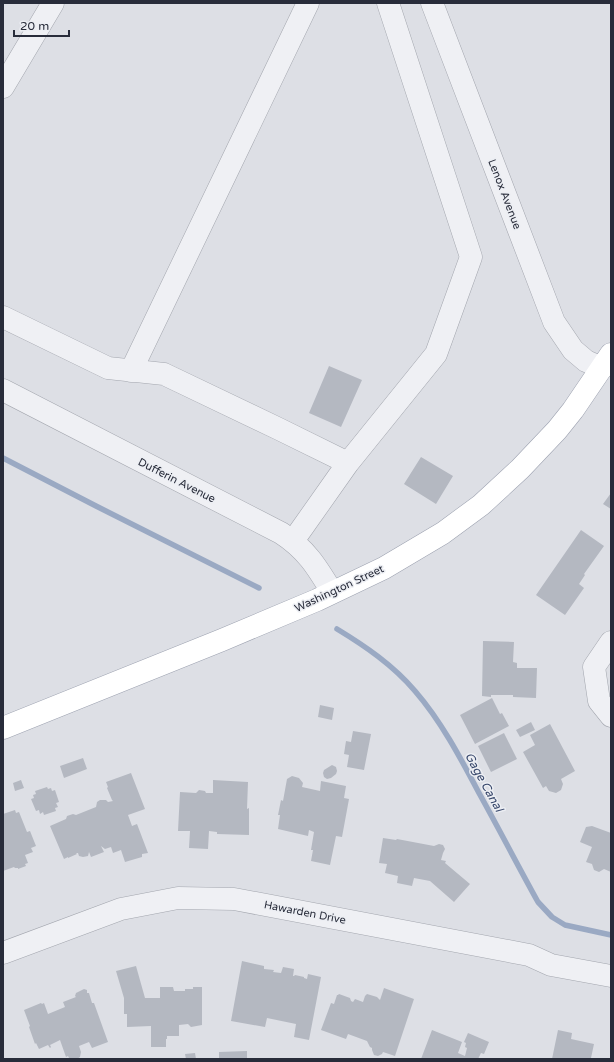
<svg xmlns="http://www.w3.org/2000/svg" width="614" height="1062" viewBox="0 0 614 1062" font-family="'Varela Round',sans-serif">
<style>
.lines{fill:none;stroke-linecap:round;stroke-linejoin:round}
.stream{stroke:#9aa9c3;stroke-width:5.5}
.building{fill:#b4b8c1}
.minor-casing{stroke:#a3a6ae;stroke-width:23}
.major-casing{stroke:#9da2b0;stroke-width:23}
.minor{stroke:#eff0f4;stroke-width:22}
.major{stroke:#fff;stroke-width:22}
.labels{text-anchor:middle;stroke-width:3;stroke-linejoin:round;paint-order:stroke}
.street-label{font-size:11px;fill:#282c3a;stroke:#eceef3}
.water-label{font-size:12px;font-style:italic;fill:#36466a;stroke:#eceef3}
</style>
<rect width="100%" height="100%" fill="#dddfe5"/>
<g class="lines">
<path class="stream" d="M3,458L96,506L259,588
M337,629C365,646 393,665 415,691C441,721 460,757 479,793C499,829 518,866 538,902L552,917L565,925L611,935"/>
</g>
<path class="building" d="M329,366L362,380L341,427L309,413Z
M421,457L453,476L436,504L404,484Z
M611,493V509L603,504Z
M581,530L604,546L584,574L585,575L579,584L584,588L565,615L536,595Z
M483,641L514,642L513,662L517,663V668H537L536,698L513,697V695H491V697L482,696Z
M492,698L500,714L502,713L509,726L475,744L460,715Z
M320,705L334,708L332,720L318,717Z
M531,722L535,730L520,737L516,730Z
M550,724L575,771L561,779L563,784L561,790L556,793L549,791L546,786L543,788L523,752L535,745L530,735Z
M353,731L371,734L364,770L347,767L349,755L344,754L346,741L351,742Z
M504,733L517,759L491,772L478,746Z
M83,758L87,769L64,778L60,766Z
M332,765L336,767L337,771L336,774L331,778L327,779L324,777L323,773L324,770Z
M131,773L145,809L128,815L132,826L137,824L148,853L142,854V857L125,862L121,850L113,853L111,847L105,849L101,846L104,852L91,857L89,852L88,856L83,857L79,856L78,853H76L77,854L68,858V857L64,859L50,826L66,819L67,816L73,814L76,815L96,807L97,802L100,800H106L108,802L113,801L112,800L107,788L108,787L106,782Z
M292,776L299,778L303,783L302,787L320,791L321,781L346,786L344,798L349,799L342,837L336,836L330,865L311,861L313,850H311L314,832L309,830L308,836L278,829L280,815H278L281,800L283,801L287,779Z
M21,780L24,788L15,791L13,783Z
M213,780L248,782L247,809L249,808V835L217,834V832L209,831L208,849L189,848L190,831H178L180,792L196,793L199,790L205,791L206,793H213Z
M47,787L48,789L51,788L52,791L55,790L59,802L56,803L58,807L55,808L56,811L44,815L43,812L40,814L39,810L36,811L31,799L34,798L33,795L36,794L35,791Z
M15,810L16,813L19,812L27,832L30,831L36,846L31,848L33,852L25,855L28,863L25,864L26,866L18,869V868H15L14,867L3,871V814Z
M592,826L611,833L610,838L611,839V872L604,869L599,872L594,870L592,864L586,862L592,847L580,842L586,827Z
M383,838L396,840L397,839L434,846L439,844L443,845L445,849L443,853L441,860L446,861L445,863L470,884L454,902L430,881L414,878L412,886L397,883L398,876L385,873L387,864L379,863Z
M242,961L264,966V969L274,970L273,972L281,973L283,967L294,969L293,976H294L295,975L304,977V978L307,979L308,974L321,977L309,1040L294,1037L296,1024L267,1018L265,1027L231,1021Z
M136,966L145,998H160V987H173L174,991H185V989H193V987H202V1025L191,1027L188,1024L179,1025V1036H167V1039H166V1047H151V1026L127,1027V1014H124V998L116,971Z
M384,988L414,999L395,1056L383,1052L382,1054L378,1056L374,1055L372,1050V1048L370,1047L367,1041L348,1034L346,1039L321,1030L331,1003L334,1004L337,995H338L339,994L350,998L351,1001L353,1002L355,999L363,1002L365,996L367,994L377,997L380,1000Z
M84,989L87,990V993H89L92,1003H94L108,1042L92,1048L89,1042L79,1046L81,1052L80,1057L77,1059H71L69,1058L68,1056L66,1057L60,1040L50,1045L51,1047L50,1048L48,1045L39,1049L36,1043L35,1044L29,1027L30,1026L24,1010L41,1003L42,1004L44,1003L48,1014L65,1007L63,1002L76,997L75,996L76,993Z
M432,1030L462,1042L458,1053L465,1056L467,1048L465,1047L466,1043L464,1042L468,1033L489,1042L484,1054L481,1053L478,1059H421Z
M558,1030L572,1033L571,1039L594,1044L591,1058L552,1059Z
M247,1051V1059H219V1052Z
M195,1053L196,1059H186L185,1054Z"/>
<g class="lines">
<defs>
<path id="minor" d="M432,3L554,322L573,350L586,361L602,368
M3,87L53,3
M3,317L108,368L164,374L279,429L348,463
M131,371L308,3
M3,390L281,533C306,549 317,567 332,592
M293,541L348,463L436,354L471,257L388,3
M611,642L594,667L599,701L611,716
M3,953L121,909L178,898L234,899L529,955L551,965L611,976"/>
<path id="major" d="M3,728L222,640L317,600L384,568L443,533L481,505L520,469L557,430L573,410L611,354"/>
</defs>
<use href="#minor" class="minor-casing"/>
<use href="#major" class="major-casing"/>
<use href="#minor" class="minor"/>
<use href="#major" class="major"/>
</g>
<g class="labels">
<g class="street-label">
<text transform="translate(505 194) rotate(69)" y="4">Lenox Avenue</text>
<text transform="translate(177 480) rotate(27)" y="4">Dufferin Avenue</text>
<text transform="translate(339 588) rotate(-25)" y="4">Washington Street</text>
<text transform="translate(305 912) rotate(11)" y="4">Hawarden Drive</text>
</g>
<g class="water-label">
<text transform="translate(484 782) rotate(61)" y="4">Gage Canal</text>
</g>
</g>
<rect width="614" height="1062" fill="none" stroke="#282c3a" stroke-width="8"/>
<path d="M14 30v6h55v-6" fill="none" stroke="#282c3a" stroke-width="2"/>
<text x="20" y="30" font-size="12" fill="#282c3a" stroke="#eceef3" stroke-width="3" paint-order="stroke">20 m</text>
</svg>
